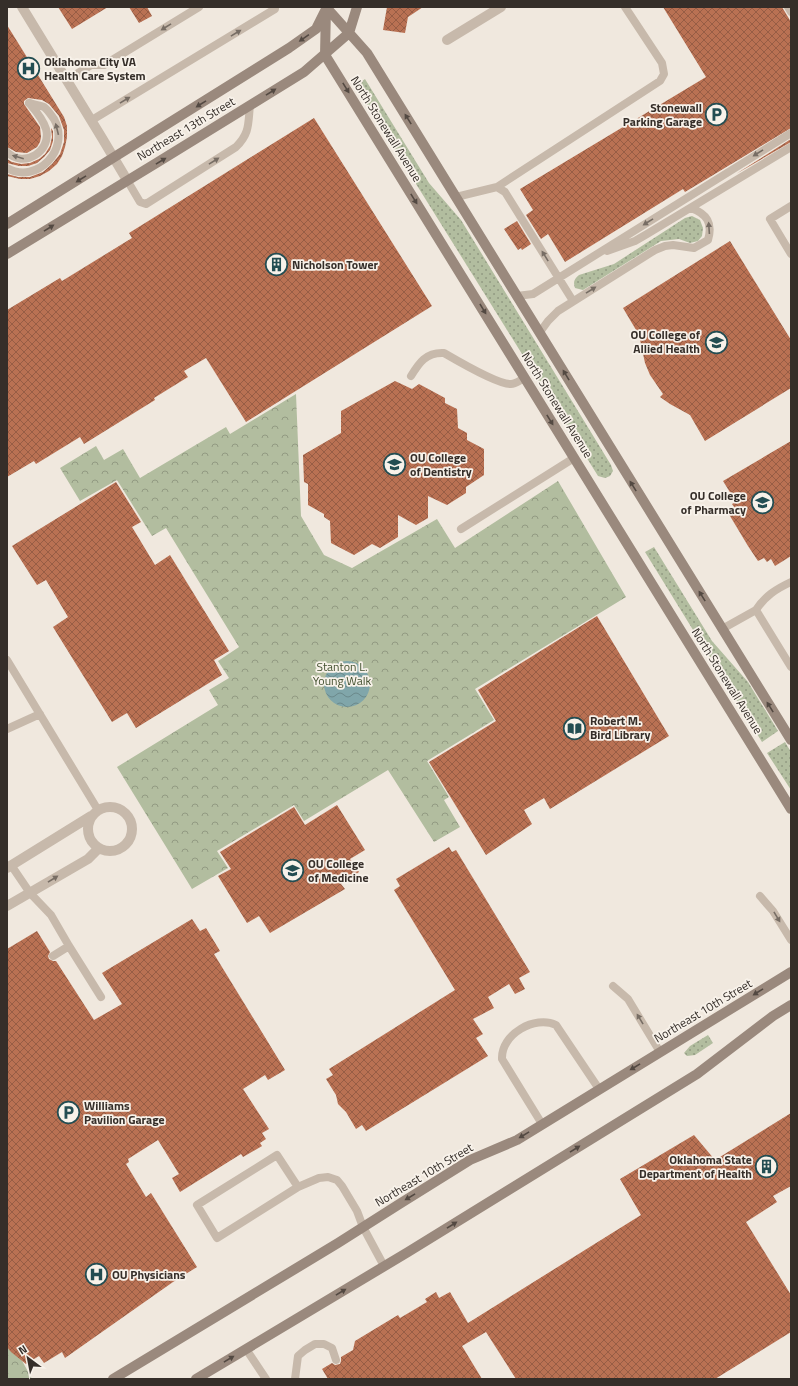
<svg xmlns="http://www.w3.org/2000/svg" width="798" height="1386" viewBox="0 0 798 1386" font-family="'Titillium Web',sans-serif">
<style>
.grass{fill:url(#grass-dots)}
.forest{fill:url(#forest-crowns)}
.water{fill:url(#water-waves)}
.building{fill:url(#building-cross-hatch)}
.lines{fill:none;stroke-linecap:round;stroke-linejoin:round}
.service{stroke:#c7b9ab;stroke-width:8}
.minor{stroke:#c7b9ab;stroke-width:10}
.tertiary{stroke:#c7b9ab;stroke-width:10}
.secondary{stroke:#9a897d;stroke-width:10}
.oneway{fill:#776d64}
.oneway2{fill:#534942}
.labels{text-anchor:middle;stroke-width:3.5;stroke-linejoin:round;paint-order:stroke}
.poi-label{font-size:12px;font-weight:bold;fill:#352e29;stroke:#f8f2ea;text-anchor:start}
.street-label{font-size:12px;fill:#352e29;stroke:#f8f2ea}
.park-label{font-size:12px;fill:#435130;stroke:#f8f2ea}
</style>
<defs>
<pattern id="grass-dots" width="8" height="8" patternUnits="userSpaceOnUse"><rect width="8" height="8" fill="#b2bd9f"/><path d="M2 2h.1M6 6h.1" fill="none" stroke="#929a82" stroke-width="1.8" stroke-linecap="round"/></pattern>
<pattern id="forest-crowns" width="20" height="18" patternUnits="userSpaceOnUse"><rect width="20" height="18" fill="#b2bd9f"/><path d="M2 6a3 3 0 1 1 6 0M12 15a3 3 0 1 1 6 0" fill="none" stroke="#929a82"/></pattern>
<pattern id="water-waves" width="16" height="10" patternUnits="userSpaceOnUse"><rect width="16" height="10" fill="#80a6aa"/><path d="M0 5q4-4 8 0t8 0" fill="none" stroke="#6a888a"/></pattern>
<pattern id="building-cross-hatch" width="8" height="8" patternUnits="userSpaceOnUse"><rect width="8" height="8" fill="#b97153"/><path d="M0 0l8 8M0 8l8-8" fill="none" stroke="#975d45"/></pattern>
</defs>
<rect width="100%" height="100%" fill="#f0e8de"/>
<path class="grass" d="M365,79L429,183L461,220L611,465L613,471L610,476L605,478L598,476L355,86Z
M692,216L700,220L703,228L702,236L698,241L690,243L679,239L661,241L583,290L575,288C573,282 574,279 579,275L614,264L685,218Z
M654,547L712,641L748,682L778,731L762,742L645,552Z
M785,742L791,752V790L767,753Z
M708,1035L713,1043L695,1055L687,1056L684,1053L690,1046Z"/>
<path class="forest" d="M296,394L301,516L324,555L352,568L437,519L455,548L558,481L626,597L475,689L494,720L427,761L449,797L444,800L460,827L434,842L388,770L304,821L294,805L217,851L228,868L192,889L117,767L218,705L209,690L229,678L218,661L239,647L166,528L152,536L117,480L80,501L60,468L96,446L104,460L123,449L140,478L226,427L230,434Z
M7,1333L32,1379H7Z"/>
<path class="water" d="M324 684a23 23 0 1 1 46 0a23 23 0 1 1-46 0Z"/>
<path class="building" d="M58,7H108L72,29Z
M129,7H147L152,16L139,23Z
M387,7H423L408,17L405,33L383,30Z
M663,7H782L791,22V128L685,192L683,189L565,262L548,234L541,239L526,215L533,210L520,189L706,77Z
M7,25L64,117L67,126V137L65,147L62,156L57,164L49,171L40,176L30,179H20L7,176V174L18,177H30L43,172L52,164L60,154L64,142V130L59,116L49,104L42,100L28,98L24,101V104L40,127L41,137L40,142L37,147L27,153L16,152L7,147Z
M314,118L432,306L246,422L206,358L184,371L188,377L154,398L155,400L84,444L80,437L36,464L34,461L7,477V310L60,278L62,281L132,238L129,233Z
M51,128L53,131V141L50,150L44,157L37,163L28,166H19L7,163V159L12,162L21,164L30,163L39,159L45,154L50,146L52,137Z
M791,139V142L736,174Z
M517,221L531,244L522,250L521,248L518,250L504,229Z
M730,241L791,340V388L705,441L690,415L670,404L660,397L663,394L650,375L645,363L639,335L623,308Z
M395,381L412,389L419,384L445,398V403L457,409L458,428L467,433V440L484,449V475L466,487V493L447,505L428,496V518L416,525L398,515V537L380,548L372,544L354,555L331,543L330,521L324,517V514L308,505V484L304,482L303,455L341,433V411Z
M791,441V556L775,566L771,559L767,562L764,558L758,561L748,546L727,511L734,507L732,504L736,502L723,481Z
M116,482L141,522L132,527L155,565L170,555L229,651L214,660L222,675L136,728L127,713L112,722L53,627L68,617L46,580L37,585L12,546Z
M597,616L669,736L550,809L544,798L524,810L532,824L486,855L429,762L496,721L478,690Z
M337,805L365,850L350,859L359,872L341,884L345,889L270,933L259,916L247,923L218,876L231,869L220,852L294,807L305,825Z
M449,847L452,852L456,850L530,972L519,978L525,989L515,994L509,984L488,997L494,1008L473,1019L483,1034L476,1038L488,1056L366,1131L362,1125L356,1129L346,1112L338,1104L336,1095L326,1079L333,1075L329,1069L455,990L394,890L400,886L396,879Z
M192,919L200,931L206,928L220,951L214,954L285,1070L268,1080L265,1075L243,1089L269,1129L262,1133L266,1139L260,1143L262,1146L243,1157L241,1154L180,1192L172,1178L179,1174L158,1140L128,1159L129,1162L126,1164L146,1197L151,1193L197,1267L173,1282L65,1358L62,1352L44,1363L39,1356L26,1364L11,1352L7,1347V949L37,931L50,952L48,956L49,959L53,961H56L94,1020L122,1004L102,973Z
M791,1113V1186L773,1196L777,1202L746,1222L791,1295V1332L715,1379H516L486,1332L462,1346L482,1379H328L322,1369L332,1363L335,1365L340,1364L341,1361V1357L353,1350L355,1341L398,1315L400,1318L427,1302L425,1299L436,1292L439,1298L450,1292L468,1323L641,1215L620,1179L694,1135L715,1160Z"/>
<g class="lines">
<path class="service" d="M788,7L791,12
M67,80L91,65H104L199,7
M92,120L275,9V7
M7,152C24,169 52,151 46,129C43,119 35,110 29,103
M7,168C37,185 71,149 54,119C51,115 48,110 44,107C39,105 33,104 29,103
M127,180L140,202L146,204L236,147C250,133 248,124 250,105
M497,187L660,81L664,74L662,63L625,7
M456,197L497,187L505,192L573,301
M791,206L770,219L791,254
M607,251L635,241L647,234L791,147
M517,296L533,294L791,133
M540,332L548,321L558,311L655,250L665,246L673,245L694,248L708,240C713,223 707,214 691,208
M411,376C419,363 426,352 444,353C456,360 499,385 511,384C516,384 520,380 525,378
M461,529L574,458
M756,610C765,596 776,589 791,582
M722,629L756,610L791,667
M7,660L98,810
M7,729L40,714
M11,865L30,893L51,915L69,946L101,997
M760,896L773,911L791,940
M53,956L69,946
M613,986L628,999L660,1052
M542,1124L502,1059C501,1034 535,1015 556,1025L599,1089
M298,1187L277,1155L197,1205L217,1238L298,1187L319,1178L328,1177L337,1180L342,1186L357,1211L363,1227L384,1266
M246,1349L266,1379
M295,1379L298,1356L305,1350L315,1344H324L332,1348L336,1360"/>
<path class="minor" d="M447,40L501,7"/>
<path class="tertiary" d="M22,7L102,138L127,180
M88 829a22 22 0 1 1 44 0a22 22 0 1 1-44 0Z
M7,868L91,816
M7,906L88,859L98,849"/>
<path class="secondary" d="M326,7L325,55L791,809
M326,7L367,53L791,740
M7,224L289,48L316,29L325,11
M7,254L158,162L304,72L349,33L357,7
M113,1379L338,1243L401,1203L470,1160L517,1140L791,972
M196,1379L408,1252L697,1074L773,1016L791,1005"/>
</g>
<defs><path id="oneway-solid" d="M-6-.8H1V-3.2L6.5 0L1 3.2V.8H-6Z"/></defs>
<g class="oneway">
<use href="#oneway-solid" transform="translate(166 27) rotate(148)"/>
<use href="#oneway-solid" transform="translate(236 33) rotate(-31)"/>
<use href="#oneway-solid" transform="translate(125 100) rotate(-31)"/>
<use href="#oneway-solid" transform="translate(57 129) rotate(-104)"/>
<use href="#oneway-solid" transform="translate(758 153) rotate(148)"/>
<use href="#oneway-solid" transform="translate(18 157) rotate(-164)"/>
<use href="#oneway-solid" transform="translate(214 161) rotate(-32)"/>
<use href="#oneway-solid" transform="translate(648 222) rotate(148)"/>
<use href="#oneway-solid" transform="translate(709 228) rotate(-94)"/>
<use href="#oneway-solid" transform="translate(545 256) rotate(-122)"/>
<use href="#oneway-solid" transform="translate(591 290) rotate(-32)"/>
<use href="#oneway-solid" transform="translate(53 879) rotate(-32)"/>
<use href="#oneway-solid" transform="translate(777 917) rotate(59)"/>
<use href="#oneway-solid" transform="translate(640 1019) rotate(-121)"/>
</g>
<g class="oneway2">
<use href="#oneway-solid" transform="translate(304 38) rotate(145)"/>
<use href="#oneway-solid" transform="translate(346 88) rotate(58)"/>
<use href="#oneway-solid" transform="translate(271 92) rotate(-32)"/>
<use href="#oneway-solid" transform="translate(201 104) rotate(148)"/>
<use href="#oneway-solid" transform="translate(408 119) rotate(-122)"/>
<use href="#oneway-solid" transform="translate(161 161) rotate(-31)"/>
<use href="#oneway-solid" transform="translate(81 179) rotate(148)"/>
<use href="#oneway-solid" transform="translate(414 199) rotate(58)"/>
<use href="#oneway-solid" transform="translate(49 228) rotate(-32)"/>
<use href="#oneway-solid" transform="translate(483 309) rotate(59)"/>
<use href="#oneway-solid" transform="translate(566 375) rotate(-121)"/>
<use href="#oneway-solid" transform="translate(550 420) rotate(58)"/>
<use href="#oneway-solid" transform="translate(633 486) rotate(-122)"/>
<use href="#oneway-solid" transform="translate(702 596) rotate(-122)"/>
<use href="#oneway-solid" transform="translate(770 707) rotate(-122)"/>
<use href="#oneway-solid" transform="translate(758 992) rotate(148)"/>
<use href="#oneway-solid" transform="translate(635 1067) rotate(149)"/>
<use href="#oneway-solid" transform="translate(524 1135) rotate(149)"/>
<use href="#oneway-solid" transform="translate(575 1149) rotate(-32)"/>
<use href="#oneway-solid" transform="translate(410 1197) rotate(149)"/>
<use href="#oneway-solid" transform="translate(452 1225) rotate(-32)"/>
<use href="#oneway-solid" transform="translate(341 1292) rotate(-31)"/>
<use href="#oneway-solid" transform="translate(229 1359) rotate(-31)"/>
</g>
<defs>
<symbol id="hospital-ring" viewBox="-11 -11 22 22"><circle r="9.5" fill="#f8f2ea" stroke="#234d52" stroke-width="1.5"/><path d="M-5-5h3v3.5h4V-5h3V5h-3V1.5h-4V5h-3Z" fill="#234d52"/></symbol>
<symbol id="parking-ring" viewBox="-11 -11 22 22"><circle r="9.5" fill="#f8f2ea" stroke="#234d52" stroke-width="1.5"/><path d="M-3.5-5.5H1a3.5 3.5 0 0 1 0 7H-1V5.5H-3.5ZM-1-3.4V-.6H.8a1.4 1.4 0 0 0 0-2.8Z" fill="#234d52"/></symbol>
<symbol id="building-ring" viewBox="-11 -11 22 22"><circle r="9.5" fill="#f8f2ea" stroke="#234d52" stroke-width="1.5"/><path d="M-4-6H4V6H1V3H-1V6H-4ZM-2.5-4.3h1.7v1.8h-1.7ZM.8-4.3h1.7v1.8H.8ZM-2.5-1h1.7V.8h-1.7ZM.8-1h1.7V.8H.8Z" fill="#234d52"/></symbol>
<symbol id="university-ring" viewBox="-11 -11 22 22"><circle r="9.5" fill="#f8f2ea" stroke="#234d52" stroke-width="1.5"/><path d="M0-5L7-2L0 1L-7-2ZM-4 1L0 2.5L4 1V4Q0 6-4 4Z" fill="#234d52"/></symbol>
<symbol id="library-ring" viewBox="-11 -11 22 22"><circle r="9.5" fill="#f8f2ea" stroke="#234d52" stroke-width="1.5"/><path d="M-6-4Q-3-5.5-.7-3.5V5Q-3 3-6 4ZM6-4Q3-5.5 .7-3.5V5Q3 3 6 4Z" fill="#234d52"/></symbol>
</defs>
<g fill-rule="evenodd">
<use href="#hospital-ring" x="16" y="56" width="25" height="25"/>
<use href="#parking-ring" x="704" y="102" width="25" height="25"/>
<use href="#building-ring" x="264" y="252" width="25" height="25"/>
<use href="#university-ring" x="704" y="330" width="25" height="25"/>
<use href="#university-ring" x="382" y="452" width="25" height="25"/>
<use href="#university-ring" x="750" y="490" width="25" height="25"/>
<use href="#library-ring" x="562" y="716" width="25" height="25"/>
<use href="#university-ring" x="280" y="858" width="25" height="25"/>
<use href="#parking-ring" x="56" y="1100" width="25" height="25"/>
<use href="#building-ring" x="754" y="1154" width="25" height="25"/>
<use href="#hospital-ring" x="84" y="1262" width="25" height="25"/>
</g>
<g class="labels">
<g class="poi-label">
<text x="44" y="66">Oklahoma City VA<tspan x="44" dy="14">Health Care System</tspan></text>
<text x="702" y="112" text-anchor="end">Stonewall<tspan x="702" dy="14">Parking Garage</tspan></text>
<text x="292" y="269">Nicholson Tower</text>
<text x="700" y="339" text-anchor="end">OU College of<tspan x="700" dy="14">Allied Health</tspan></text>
<text x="410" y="462">OU College<tspan x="410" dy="14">of Dentistry</tspan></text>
<text x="746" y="500" text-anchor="end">OU College<tspan x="746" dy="14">of Pharmacy</tspan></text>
<text x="590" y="725">Robert M.<tspan x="590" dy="14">Bird Library</tspan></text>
<text x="308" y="868">OU College<tspan x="308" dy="14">of Medicine</tspan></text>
<text x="84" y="1110">Williams<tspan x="84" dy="14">Pavilion Garage</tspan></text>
<text x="752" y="1164" text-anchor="end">Oklahoma State<tspan x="752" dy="14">Department of Health</tspan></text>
<text x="112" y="1279">OU Physicians</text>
</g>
<g class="street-label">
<text transform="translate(186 129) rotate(-31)" y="4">Northeast 13th Street</text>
<text transform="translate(386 129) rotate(58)" y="4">North Stonewall Avenue</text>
<text transform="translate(557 405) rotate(58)" y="4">North Stonewall Avenue</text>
<text transform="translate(727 681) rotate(58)" y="4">North Stonewall Avenue</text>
<text transform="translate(703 1011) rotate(-31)" y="4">Northeast 10th Street</text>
<text transform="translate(424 1175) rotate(-31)" y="4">Northeast 10th Street</text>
</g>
<g class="park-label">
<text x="342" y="671">Stanton L.<tspan x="342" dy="14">Young Walk</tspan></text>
</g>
</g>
<rect width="798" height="1386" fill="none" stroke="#352e29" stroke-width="16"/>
<g transform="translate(28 1358) rotate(328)" stroke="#f8f2ea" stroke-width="3" paint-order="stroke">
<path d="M0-3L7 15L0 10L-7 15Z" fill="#352e29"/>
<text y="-6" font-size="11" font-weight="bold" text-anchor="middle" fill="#352e29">N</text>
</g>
</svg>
